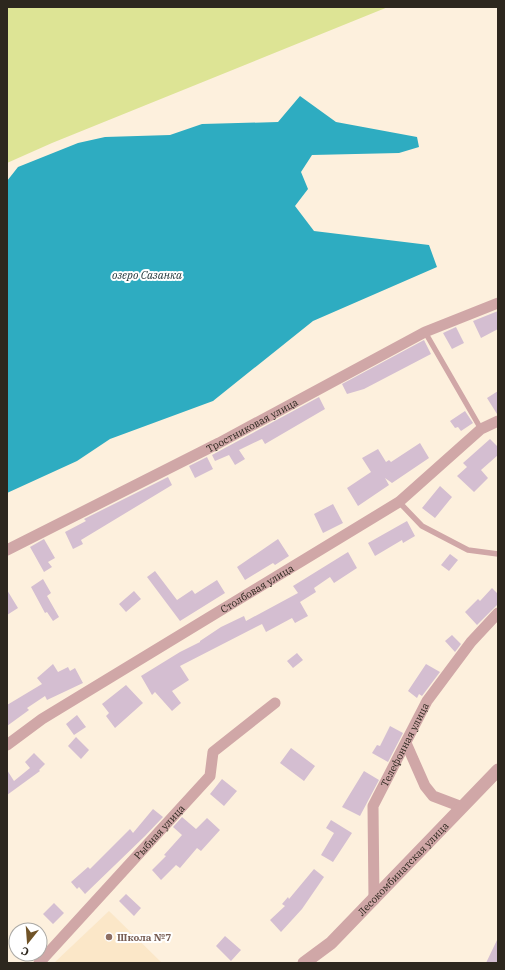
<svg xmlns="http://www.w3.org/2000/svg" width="505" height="970" viewBox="0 0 505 970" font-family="'IBM Plex Serif',serif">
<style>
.built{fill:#fbe7c8}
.green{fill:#dde495}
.water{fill:#2eacc1}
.building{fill:#d4bed1}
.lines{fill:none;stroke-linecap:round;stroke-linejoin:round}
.service{stroke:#d0a7a7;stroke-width:5.5}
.minor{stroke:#d0a7a7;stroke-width:11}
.tertiary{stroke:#d0a7a7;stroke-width:13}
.education-dot{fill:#8d6e63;stroke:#fff;stroke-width:1.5}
.labels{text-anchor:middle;stroke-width:4;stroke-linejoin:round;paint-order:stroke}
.street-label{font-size:10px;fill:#2d271e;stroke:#fff}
.education-label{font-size:10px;font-weight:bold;fill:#785e54;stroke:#fff;text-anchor:start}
.water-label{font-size:11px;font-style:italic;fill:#1a2f33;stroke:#fff}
</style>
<rect width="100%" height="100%" fill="#fdf0dd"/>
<path class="built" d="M109,911L162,963H54Z"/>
<path class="green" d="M7,7H388L52,143L7,163Z"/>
<path class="water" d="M300,96L336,122L417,137L419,147L399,153L312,155L301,172L308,189L295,206L314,231L429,245L437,267L313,321L213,401L110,439L77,461L7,493V181L18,167L78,143L105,137L170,135L202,124L278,122Z"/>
<path class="building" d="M498,311V329L481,338L473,321Z
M456,327L464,343L452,349L443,333Z
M424,340L431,354L364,389L347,394L342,384Z
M498,391V414H497L487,398Z
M319,397L325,409L265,444L262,439L239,450L245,459L235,465L229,455L215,461L212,455Z
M465,411L473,423L461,431L458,427L455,428L450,421Z
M490,439L498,447V455L481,470L488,478L474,492L457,476L467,467L463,463Z
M420,443L429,458L392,483L385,478L389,485L358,506L347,488L371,472L362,458L378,449L386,462L389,460L391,462Z
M207,457L213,469L195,478L189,466Z
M168,477L172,485L81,540L83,544L73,549L65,532L86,521L84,519Z
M440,486L452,497L435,518L422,508Z
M333,504L343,523L323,533L314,514Z
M407,521L415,536L403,543L402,540L375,556L368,543Z
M44,539L55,558L48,562L52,567L44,572L30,547Z
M278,539L289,556L275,565L273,563L245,580L237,567Z
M348,552L357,568L334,583L330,577L314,588L316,592L300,602L308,616L295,623L292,618L266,632L262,624L180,666L189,680L172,691L181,703L172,711L155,692L152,695L141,676L180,652L200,642V641L221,627L244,616L246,621L298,593L293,586Z
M450,554L458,560L449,571L441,565Z
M155,571L177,600L192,590L195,594L217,580L225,593L180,621L147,577Z
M43,579L51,593L47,596L59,617L53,621L47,612L45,613L31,587Z
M492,588L498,594V604L477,625L465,612L478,599L480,601Z
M7,590L18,608L7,615Z
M134,591L141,599L126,612L119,604Z
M452,635L461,644L455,652L445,641Z
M297,653L303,660L293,668L287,661Z
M53,664L58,672L68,667L70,671L75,668L83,683L47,700L45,696L27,708L29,710L7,726V705L42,684L37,678Z
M426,664L440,672L422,696L419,694L417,698L408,691Z
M126,685L143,703L115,728L106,716L109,713L102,704Z
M77,715L86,727L74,735L66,724Z
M390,726L403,733L388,762L372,753L377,745L380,746Z
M76,737L89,750L81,759L68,746Z
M291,748L315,766L304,781L280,763Z
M34,753L45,764L39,770L40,771L7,795V770L14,781L30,768L25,762Z
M364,771L379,780L360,816L342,807Z
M222,779L237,791L224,806L210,794Z
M153,809L163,817L145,836L85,894L79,887L77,889L71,882L88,867L90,869L130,829L133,833Z
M182,817L196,829L207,818L220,830L201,851L197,848L180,868L176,865L161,880L152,870L166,856L164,855L182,835L173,827Z
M331,820L352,833L333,862L321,855L334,833L326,828Z
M314,869L324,877L302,909L281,932L270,920L285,906L282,904L288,897L289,899Z
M126,894L141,908L134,916L119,901Z
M54,903L64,913L53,924L43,914Z
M225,936L241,950L231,961L216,946Z
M498,938V963H486Z"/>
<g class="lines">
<path class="service" d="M425,332L481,429
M399,502L422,526L468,550L498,554"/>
<g class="minor">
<path id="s1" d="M7,550L219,443L425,332L498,303"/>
<path d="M406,743L425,786L433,796L462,807"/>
<path id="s2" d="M7,745L42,719L399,502L481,429L498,421"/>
<path id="s3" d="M374,900L373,806L427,701L471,642L498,613"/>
<path id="s4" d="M39,963L210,776L213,752L275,703"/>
</g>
<path class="tertiary" id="s5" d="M304,963L331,943L498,770"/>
</g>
<circle class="education-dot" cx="109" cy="937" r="4"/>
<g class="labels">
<g class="street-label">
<text dy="4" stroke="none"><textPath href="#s1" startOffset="275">Тростниковая улица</textPath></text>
<text dy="4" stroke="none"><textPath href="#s2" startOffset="295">Столбовая улица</textPath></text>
<text dy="4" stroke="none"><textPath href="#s3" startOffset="163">Телефонная улица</textPath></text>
<text dy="4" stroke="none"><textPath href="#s4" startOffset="178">Рыбная улица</textPath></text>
<text dy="4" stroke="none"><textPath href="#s5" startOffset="137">Лесокомбинатская улица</textPath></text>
</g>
<g class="education-label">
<text x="117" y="941">Школа №7</text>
</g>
<g class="water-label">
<text x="147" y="279">озеро Сазанка</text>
</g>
</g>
<rect width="505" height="970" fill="none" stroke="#2d271e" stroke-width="16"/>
<g transform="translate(28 942) rotate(197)"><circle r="19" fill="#ffffff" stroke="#aba9a5"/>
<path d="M0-3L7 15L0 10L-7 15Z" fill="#705327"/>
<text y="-6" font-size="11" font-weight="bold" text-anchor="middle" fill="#2d271e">С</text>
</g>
</svg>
